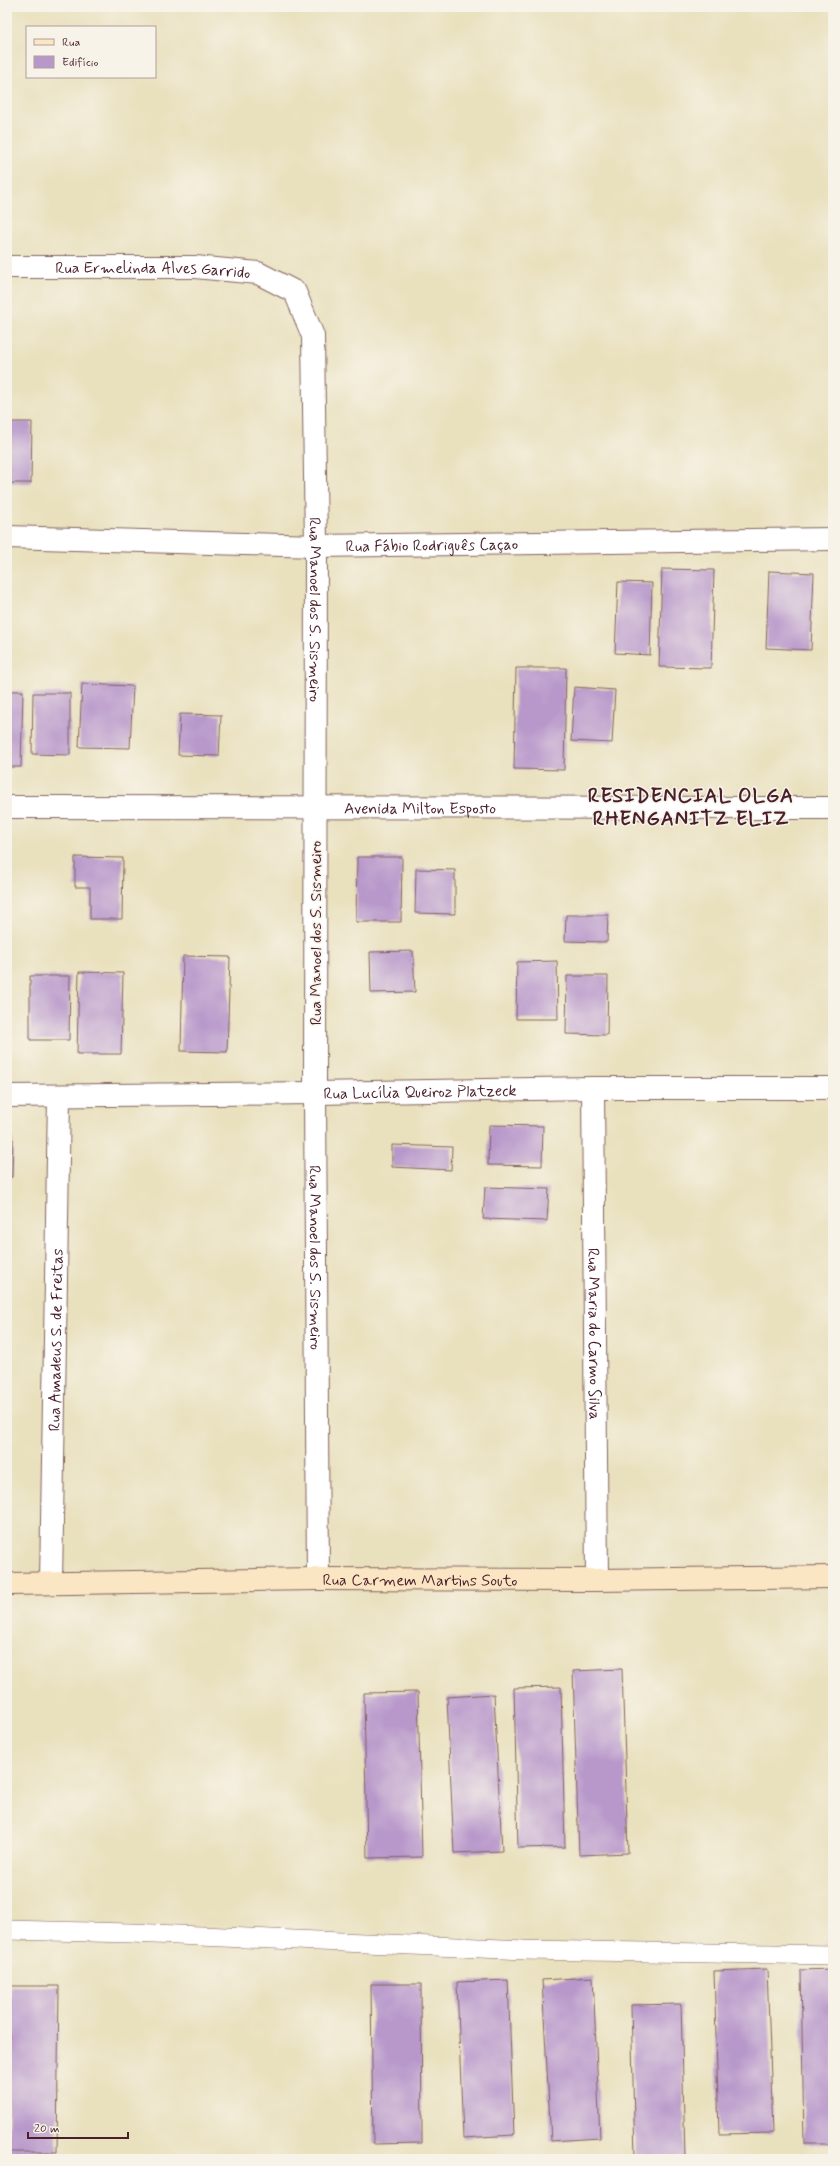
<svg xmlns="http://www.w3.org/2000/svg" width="840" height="2166" viewBox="0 0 840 2166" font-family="Mynerve,sans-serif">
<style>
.building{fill:#b898cb}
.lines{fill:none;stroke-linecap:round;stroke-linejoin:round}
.lane-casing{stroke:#82635e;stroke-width:20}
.street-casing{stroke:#82635e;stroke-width:24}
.secondary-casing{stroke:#82635e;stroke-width:24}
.lane{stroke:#fff;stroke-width:19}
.street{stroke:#fff;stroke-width:22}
.secondary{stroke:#fbe6c4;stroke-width:22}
.labels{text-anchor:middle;stroke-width:3;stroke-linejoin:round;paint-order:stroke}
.street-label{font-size:16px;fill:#4a1f2b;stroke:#f7f3e8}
.district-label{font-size:20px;font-weight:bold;letter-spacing:1px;fill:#4a1f2b;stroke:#f7f3e8}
</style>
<rect width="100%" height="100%" fill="#f7f3e8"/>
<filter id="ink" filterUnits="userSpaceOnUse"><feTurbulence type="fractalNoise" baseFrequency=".025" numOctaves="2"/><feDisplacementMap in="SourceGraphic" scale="8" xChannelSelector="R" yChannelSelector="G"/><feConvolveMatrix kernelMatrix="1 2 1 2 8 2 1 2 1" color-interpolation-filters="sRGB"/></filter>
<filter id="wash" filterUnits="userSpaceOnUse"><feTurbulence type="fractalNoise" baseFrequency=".012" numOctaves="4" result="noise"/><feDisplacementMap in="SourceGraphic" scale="16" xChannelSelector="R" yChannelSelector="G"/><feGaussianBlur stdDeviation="0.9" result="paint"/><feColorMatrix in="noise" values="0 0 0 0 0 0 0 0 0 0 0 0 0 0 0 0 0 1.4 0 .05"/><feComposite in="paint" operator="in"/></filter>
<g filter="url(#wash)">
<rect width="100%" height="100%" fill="#e9e0bd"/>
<g id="blocks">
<path class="building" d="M7,422H32L31,483H7Z
M662,569L714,570L711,668L659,667Z
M769,571L814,573L811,650L766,648Z
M618,582L652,583L650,655L615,653Z
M516,668H566L564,770L514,769Z
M82,684L133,686L130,748L79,747Z
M574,687L615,690L612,743L571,741Z
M7,691H23L21,767H7Z
M33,693H70V755L32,754Z
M180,714L221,715L219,756L178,755Z
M75,857L123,858L122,919H90V887H75Z
M357,857H402L401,922H356Z
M416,869L455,870V914L415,913Z
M566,915H608L607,942L565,941Z
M413,951L415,992L371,993L370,952Z
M183,956L230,957L227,1052L181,1051Z
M557,961L558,1019H516L517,962Z
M79,972L123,973L121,1054H77Z
M30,976H70L69,1040H30Z
M567,976H608L607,1035L566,1034Z
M489,1125L543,1126L542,1166L488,1165Z
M7,1139H13L12,1177H7Z
M392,1145L452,1147L451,1170L392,1167Z
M485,1187L549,1189L547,1221L483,1219Z
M622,1669L628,1853L579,1855L573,1671Z
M561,1687L565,1847L518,1848L514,1688Z
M418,1692L422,1857L367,1858L364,1693Z
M494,1694L502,1851L454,1853L447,1697Z
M767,1969L773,2133L719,2134L714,1971Z
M833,1969V2144H804L801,1970Z
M593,1977L600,2138L551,2141L542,1980Z
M508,1980L514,2135L463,2138L457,1982Z
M371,1984H421L422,2143L373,2144Z
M10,1986H59L57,2152H8Z
M681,2004L685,2156L635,2158L631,2005Z"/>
</g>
</g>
<g filter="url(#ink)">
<use href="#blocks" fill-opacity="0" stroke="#82635e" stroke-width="1"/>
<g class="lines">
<defs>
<path id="lane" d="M7,1930L131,1933L524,1950L833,1955"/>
<g id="street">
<path id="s1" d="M7,267H195L258,273L295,292L313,336L316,546L315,1093L318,1579"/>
<path id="s2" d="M7,537L316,546L833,539"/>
<path id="s3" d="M7,807L833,808"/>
<path id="s4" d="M593,1088L597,1580"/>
<path id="s5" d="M7,1096L315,1093L593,1088H833"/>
<path id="s6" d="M51,1583L59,1097"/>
</g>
<g id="secondary">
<path id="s7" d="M7,1584L318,1579L597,1580L833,1577"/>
</g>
</defs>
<use href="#lane" class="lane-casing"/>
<use href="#street" class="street-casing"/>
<use href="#secondary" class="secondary-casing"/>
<use href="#lane" class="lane"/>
<use href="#street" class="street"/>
<use href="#secondary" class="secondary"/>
</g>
</g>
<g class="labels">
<g class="street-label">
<text dy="6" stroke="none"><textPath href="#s1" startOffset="146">Rua Ermelinda Alves Garrido</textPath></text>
<text dy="6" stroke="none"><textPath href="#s2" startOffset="425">Rua Fábio Rodriguês Caçao</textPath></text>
<text dy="6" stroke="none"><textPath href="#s1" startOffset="614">Rua Manoel dos S. Sismeiro</textPath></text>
<text dy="6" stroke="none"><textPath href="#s3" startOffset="413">Avenida Milton Esposto</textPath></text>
<text transform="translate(315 933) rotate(-90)" y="6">Rua Manoel dos S. Sismeiro</text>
<text dy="6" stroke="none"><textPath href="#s5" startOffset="413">Rua Lucília Queiroz Platzeck</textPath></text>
<text dy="6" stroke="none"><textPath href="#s1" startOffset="1262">Rua Manoel dos S. Sismeiro</textPath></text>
<text dy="6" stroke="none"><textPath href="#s4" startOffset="246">Rua Maria do Carmo Silva</textPath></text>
<text dy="6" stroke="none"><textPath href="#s6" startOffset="243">Rua Amadeus S. de Freitas</textPath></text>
<text dy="6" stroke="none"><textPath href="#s7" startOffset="413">Rua Carmem Martins Souto</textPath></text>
</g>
<g class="district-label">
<text x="691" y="802">RESIDENCIAL OLGA<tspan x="691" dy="23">RHENGANITZ ELIZ</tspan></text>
</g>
</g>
<rect width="840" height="2166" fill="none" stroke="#f7f3e8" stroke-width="24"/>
<rect x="26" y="26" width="130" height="52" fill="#f7f3e8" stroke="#b29e9c"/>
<rect x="34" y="39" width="20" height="6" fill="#fbe6c4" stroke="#b29e9c"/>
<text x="62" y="46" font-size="12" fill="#4a1f2b">Rua</text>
<rect x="34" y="56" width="20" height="12" fill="#b898cb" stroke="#b29e9c"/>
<text x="62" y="66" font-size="12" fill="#4a1f2b">Edifício</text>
<path d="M28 2132v6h100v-6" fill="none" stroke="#4a1f2b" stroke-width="2"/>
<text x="34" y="2132" font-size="12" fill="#4a1f2b" stroke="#f7f3e8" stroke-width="3" paint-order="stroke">20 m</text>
</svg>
